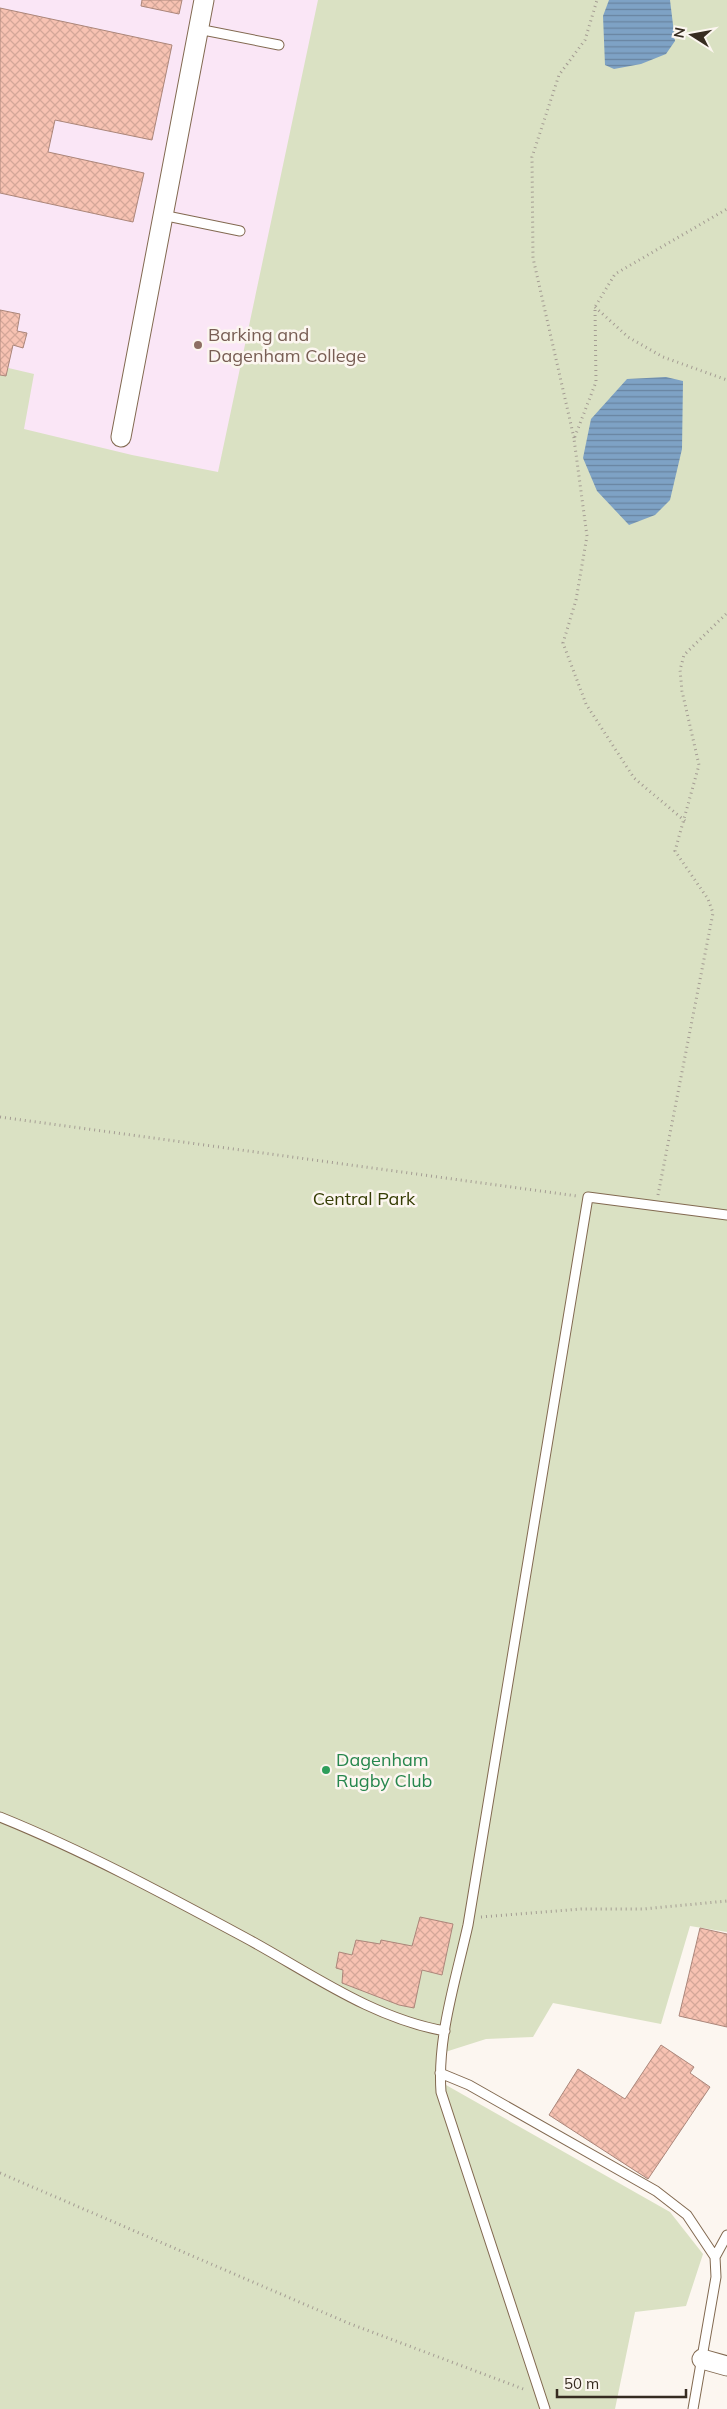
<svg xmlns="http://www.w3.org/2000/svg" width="727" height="2409" viewBox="0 0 727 2409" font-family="Mulish,sans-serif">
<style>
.education{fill:#fae6f6}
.park{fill:#dae1c3}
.water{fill:url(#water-rules)}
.building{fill:url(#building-cross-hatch);stroke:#ab867a}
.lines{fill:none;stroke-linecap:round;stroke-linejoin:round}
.service-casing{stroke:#826950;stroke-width:11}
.minor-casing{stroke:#826950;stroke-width:21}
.path{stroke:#a49c93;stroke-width:3;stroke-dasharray:1 4;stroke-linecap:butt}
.service{stroke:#fff;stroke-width:9}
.minor{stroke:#fff;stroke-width:19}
.education-dot{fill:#8d6e63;stroke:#fcf6f0;stroke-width:2}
.leisure-dot{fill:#2e9e5b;stroke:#fcf6f0;stroke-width:2}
.labels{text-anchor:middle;stroke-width:5;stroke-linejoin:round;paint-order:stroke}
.education-label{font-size:18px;fill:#785e54;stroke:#fcf6f0;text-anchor:start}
.park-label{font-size:18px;fill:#353d04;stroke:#fcf6f0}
.leisure-label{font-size:18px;fill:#27864d;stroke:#fcf6f0;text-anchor:start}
</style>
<defs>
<pattern id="water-rules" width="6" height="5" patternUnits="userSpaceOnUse" patternTransform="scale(1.25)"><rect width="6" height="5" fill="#7ea2c5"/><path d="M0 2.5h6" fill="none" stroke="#6884a0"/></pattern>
<pattern id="building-cross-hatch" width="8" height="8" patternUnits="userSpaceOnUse" patternTransform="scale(1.25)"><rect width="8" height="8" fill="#f7c2b2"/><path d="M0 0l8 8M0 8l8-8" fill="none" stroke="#d4a799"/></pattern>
</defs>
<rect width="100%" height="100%" fill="#fcf6f0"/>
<path class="education" d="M0,0H462L323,734L0,690Z"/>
<path class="park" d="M318,0H727V1932L690,1926L661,2024L553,2003L533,2037L486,2039L442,2053L446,2085L670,2212L703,2254L686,2306L635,2312L615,2409H0V366L34,374L24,429L132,455L218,472Z"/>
<path class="water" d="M609,0H670L675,41L666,54L641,64L614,69L605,65L603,16Z
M666,377L683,381L682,449L670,500L655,515L629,525L597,491L583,458L591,419L627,379Z"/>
<path class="building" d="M142,0H182L179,14L141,6Z
M0,8L172,45L152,140L55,120L48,152L144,173L133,222L0,193Z
M0,310L20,314L17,331L27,333L23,348L13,345L6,376L0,375Z
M420,1917L453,1924L442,1975L422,1970L414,2008L399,2005L342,1983L343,1970L336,1968L339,1952L352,1955L356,1940L380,1944L381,1940L412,1946Z
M700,1928L727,1934V2027L679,2016Z
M661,2045L694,2067L690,2073L710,2087L648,2179L549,2115L578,2069L625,2099Z"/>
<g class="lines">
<defs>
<path id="service" d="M198,29L279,45
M162,215L240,231
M0,1817C84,1851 164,1894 244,1937C309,1972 371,2018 445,2031
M440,2073L469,2085L656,2191L687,2215L715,2257L716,2277L693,2409
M715,2257L727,2235
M545,2409L441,2092C437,2037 456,1979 468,1925L588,1197L727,1215"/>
<path id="minor" d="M121,437L204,0
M702,2359L727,2366"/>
</defs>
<use href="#service" class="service-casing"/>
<use href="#minor" class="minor-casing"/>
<path class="path" d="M595,307L628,337L663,357L727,380
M574,438L533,258L532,157L559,75L585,40L597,0
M685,821L634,778L586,704L563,643L576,600L587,536L574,439L596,382L595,307L615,274L727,209
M0,1117L577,1196
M658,1195L713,913L708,899L675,851L699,765L682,691L680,670L684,655L727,613
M481,1917L581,1909H643L727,1901
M0,2173L348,2323L526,2390"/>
<use href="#service" class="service"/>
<use href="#minor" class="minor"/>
</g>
<circle class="education-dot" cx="198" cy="345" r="5"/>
<circle class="leisure-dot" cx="326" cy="1770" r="5"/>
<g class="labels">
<g class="education-label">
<text x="208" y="341">Barking and<tspan x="208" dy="21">Dagenham College</tspan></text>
</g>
<g class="park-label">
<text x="364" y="1205">Central Park</text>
</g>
<g class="leisure-label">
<text x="336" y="1766">Dagenham<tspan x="336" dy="21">Rugby Club</tspan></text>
</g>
</g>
<g transform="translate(692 35) rotate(281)" stroke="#fcf6f0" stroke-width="4" paint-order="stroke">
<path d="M0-4L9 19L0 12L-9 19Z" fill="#362b20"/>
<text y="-8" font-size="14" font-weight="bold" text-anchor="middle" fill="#362b20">N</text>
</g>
<path d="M557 2389v8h129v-8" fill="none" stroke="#362b20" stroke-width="2.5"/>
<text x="564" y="2389" font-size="15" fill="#362b20" stroke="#fcf6f0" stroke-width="4" paint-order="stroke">50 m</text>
</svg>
